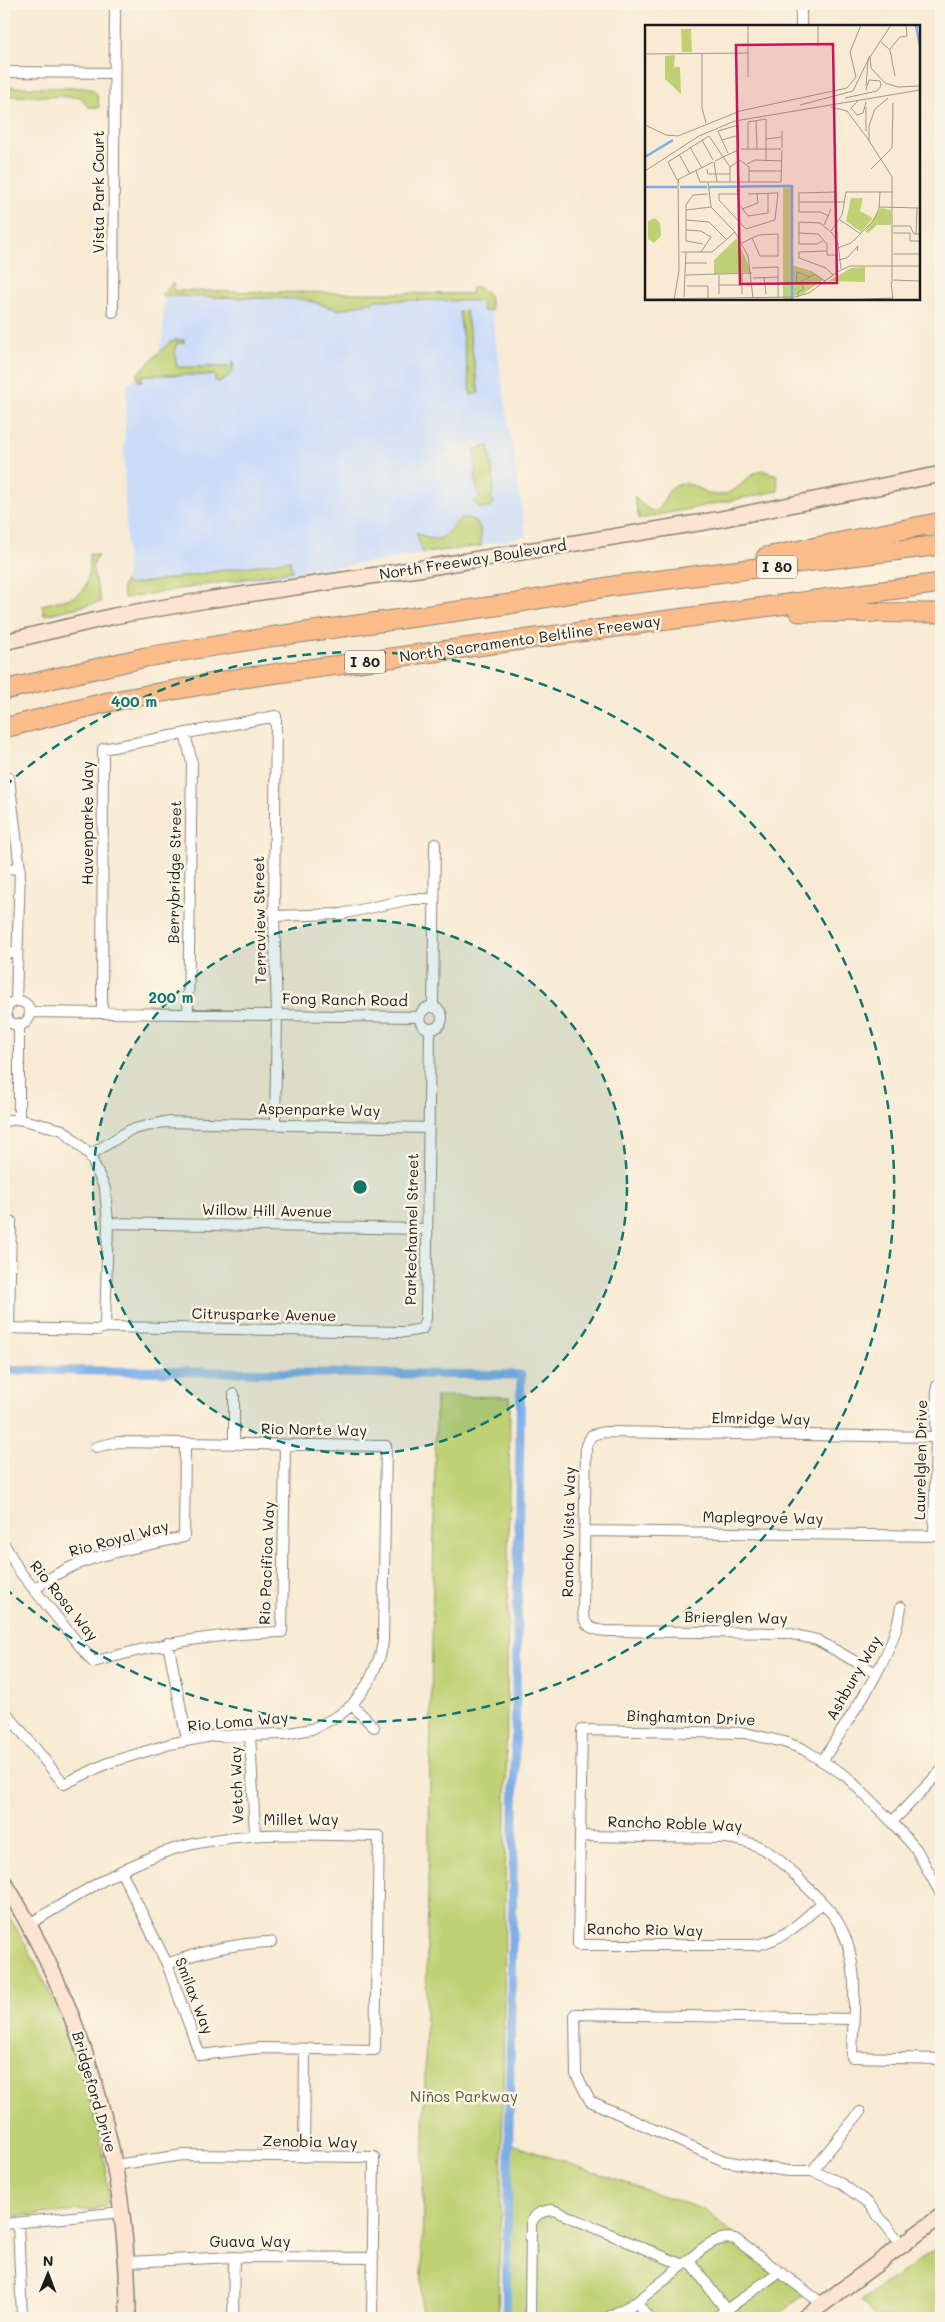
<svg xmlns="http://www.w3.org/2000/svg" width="945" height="2322" viewBox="0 0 945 2322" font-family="Mali,sans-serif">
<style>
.built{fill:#cbdcf9}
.green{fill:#bfd174;stroke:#6e7648}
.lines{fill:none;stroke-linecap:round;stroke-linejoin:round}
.canal{stroke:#7dade7;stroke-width:9}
.street-casing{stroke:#8a8378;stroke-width:12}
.secondary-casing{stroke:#8a8378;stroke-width:18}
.highway-casing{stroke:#8a8378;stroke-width:21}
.street{stroke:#fff;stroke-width:10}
.secondary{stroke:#fde4d0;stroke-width:15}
.highway{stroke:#f9bc8a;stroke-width:19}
.ring{fill:none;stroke:#0f766e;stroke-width:2.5;stroke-dasharray:9 6}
.labels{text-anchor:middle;stroke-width:5;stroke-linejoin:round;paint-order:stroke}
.shield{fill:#fcf5e5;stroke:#5f5d58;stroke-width:1}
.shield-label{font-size:14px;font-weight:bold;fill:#1c1c1c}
.street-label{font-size:15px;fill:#1c1c1c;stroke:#fcf5e5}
.park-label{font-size:15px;fill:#555b3b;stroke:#fcf5e5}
.inset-river{fill:none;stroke:#7dade7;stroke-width:2.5}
.inset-road{fill:none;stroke:#a0988a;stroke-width:1}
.view{fill:#c2185b;fill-opacity:0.15;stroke:#c2185b;stroke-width:2.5}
.inset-edge{fill:none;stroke:#1c1c1c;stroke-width:2.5}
.centre{fill:#0f766e;stroke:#fcf5e5;stroke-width:2.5}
.ring-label{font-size:15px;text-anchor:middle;font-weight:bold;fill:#0f766e;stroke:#fcf5e5;stroke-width:5;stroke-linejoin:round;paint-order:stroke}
</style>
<rect width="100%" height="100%" fill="#fcf5e5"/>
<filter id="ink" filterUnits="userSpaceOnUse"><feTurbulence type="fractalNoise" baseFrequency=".02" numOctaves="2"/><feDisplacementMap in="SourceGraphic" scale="10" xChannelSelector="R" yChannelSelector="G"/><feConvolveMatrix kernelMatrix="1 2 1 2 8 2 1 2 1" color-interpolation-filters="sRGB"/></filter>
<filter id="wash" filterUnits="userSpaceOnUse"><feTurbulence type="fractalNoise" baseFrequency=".0096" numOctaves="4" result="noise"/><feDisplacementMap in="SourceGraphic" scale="20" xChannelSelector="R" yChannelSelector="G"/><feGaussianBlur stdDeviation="1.12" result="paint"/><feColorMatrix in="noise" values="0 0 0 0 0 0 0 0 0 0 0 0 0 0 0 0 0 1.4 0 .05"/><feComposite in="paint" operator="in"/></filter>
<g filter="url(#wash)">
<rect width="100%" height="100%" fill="#f8ead3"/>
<path class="built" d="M164,294L489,298L526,536L474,547L123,598L127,571L124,455L127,384L154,363L163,339Z"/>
<path class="green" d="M4,87L88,88C99,92 98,98 99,108L88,107L81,97L4,96Z
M172,284H174V291L471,294L472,288L478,287L489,295L492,310L483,311L481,301L377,300L340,310L303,299L164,296L163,293Z
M466,311L479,393L471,395L459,312Z
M176,340H184V343H177L175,349L177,367H232V361H234C234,373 229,378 218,382L215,381V375H142V381H138L137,374L169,343Z
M489,446L494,484L491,499L495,502C491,508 485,510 478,507L474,502L480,497L476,484L475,449Z
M761,470L777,475L778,491L639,519L634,496C669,534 656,489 680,484C695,481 705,496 719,495C738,494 745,476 761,470Z
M461,518C481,518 481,528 481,546L423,553L416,532C444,549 444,533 461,518Z
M89,554L98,555L92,568L101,602L44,615L42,605C82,595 89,599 89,554Z
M290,560L292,571L124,598L122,588L125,581L129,585Z
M436,1396L510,1397L503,2098L498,2318H421Z
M4,1909C53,1983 103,2109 109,2198L107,2205L93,2210L4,2217Z
M511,2144L705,2210L807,2293L773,2318H510Z
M941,2245V2318L875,2317L861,2301Z"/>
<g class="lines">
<path class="canal" d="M4,1370L521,1375L506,2318"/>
</g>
</g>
<g filter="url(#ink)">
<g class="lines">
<defs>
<path id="street" d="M801,26V4
M4,72L114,73
M113,312L115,4
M185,733L192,763L188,1013
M4,778H9L20,869L16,1001
M4,868L20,869
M274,916L341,914L411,899H434
M4,954L16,951
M6 1013a12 12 0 1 1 24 0a12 12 0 1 1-24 0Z
M433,1007L435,844
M420 1018a11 11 0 1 1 22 0a11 11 0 1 1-22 0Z
M30,1012L420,1017
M102,1012L103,749L276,716L274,916L277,1014L275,1124
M19,1119V1024
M4,1121L19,1119L63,1130L90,1155L105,1189L108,1223L105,1327
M90,1155L130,1130L164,1122L429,1128
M108,1223L426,1229
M4,1328L97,1330L105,1327L405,1332L422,1329L426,1318L430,1029
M9,1328L11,1221
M234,1444V1394
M584,1531L941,1536
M934,1535L937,1386
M4,1544L20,1572L93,1662C156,1644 217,1633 282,1632L285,1445
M34,1590C75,1555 132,1549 184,1537L185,1443
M168,1643L187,1740
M876,1673L817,1640L787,1633L606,1631C592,1630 583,1626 583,1610L586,1445L592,1435L604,1432L936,1437
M352,1705L374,1727
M4,1710L64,1784L108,1763L170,1744L212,1736L284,1734L312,1729L338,1716L352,1705L369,1682L380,1656L383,1642L386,1446L118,1442L96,1447
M250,1734L255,1835
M823,1760C850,1716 894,1658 901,1607
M892,1822L941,1771
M580,1836L726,1838C758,1841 776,1855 797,1877C810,1891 826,1904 836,1919C862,1959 853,2012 852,2057L941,2059
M822,1903C801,1922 785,1939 756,1945H578L582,1730L745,1733L784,1742L803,1749L846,1776L892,1822L916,1849L941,1894
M29,1924C76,1897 122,1865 174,1849C241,1829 311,1835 379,1836L375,2050L259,2048L200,2055L167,1964L121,1871
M167,1964C201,1951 234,1943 271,1942
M853,2019L575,2014L576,2074L590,2101L724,2161L787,2171H812L839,2182L868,2203L901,2244
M304,2157L305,2049
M115,2165L183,2155L374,2157L372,2318
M812,2171L860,2112
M18,2223L22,2318
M4,2224L122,2212
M689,2260L726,2310L779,2272
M127,2262L234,2257L373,2258
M683,2265C698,2253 714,2234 735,2239L823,2304
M637,2302L648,2318
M233,2318L234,2257
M530,2318L531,2224C535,2213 542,2211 553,2210L683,2265L637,2302L607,2318
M715,2318L726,2310"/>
<path id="secondary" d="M4,642L114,616L207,600L418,569L716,520L941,474
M4,1882C85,2013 129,2163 128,2318
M804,2318L941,2216"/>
<path id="highway" d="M766,557L941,522
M799,612L941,613
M4,690L146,657L270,637L510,604L613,586L941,545
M4,728L108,702L235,679L941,583"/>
</defs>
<use href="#street" class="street-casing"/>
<use href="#secondary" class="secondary-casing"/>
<use href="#highway" class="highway-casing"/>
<use href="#street" class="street"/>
<use href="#secondary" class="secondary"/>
<use href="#highway" class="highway"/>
</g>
</g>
<circle cx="360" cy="1187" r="267" fill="#0f766e" fill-opacity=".12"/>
<g class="ring">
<circle cx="360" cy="1187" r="267"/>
<path d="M5 786A535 535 0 1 1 5 1588"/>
</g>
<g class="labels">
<g class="shield">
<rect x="757" y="555.5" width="40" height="23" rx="4"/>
<rect x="345" y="650.5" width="40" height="23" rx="4"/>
</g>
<g class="shield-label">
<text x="777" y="572">I 80</text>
<text x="365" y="667">I 80</text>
</g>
<g class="street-label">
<text transform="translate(99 192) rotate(-90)" y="5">Vista Park Court</text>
<text transform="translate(473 560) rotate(-9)" y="5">North Freeway Boulevard</text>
<text transform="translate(530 639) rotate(-8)" y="5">North Sacramento Beltline Freeway</text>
<text transform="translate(88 823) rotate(-90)" y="5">Havenparke Way</text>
<text transform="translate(175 872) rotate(-89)" y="5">Berrybridge Street</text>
<text transform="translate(260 920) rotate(-91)" y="5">Terraview Street</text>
<text transform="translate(345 1000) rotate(1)" y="5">Fong Ranch Road</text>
<text transform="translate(319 1110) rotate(1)" y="5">Aspenparke Way</text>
<text transform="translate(267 1211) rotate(1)" y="5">Willow Hill Avenue</text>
<text transform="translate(412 1229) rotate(-89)" y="5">Parkechannel Street</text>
<text transform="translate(264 1315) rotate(1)" y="5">Citrusparke Avenue</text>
<text transform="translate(761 1419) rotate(1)" y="5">Elmridge Way</text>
<text transform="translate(314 1430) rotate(1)" y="5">Rio Norte Way</text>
<text transform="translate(921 1460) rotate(-89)" y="5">Laurelglen Drive</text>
<text transform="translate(763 1518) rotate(1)" y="5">Maplegrove Way</text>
<text transform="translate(569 1532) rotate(-89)" y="5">Rancho Vista Way</text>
<text transform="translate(119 1539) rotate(-15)" y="5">Rio Royal Way</text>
<text transform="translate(267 1563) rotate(-88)" y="5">Rio Pacifica Way</text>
<text transform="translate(64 1601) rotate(51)" y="5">Rio Rosa Way</text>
<text transform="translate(736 1618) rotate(1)" y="5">Brierglen Way</text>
<text transform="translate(854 1678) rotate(-60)" y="5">Ashbury Way</text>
<text transform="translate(691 1718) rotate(2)" y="5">Binghamton Drive</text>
<text transform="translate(238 1722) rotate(-5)" y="5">Rio Loma Way</text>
<text transform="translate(237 1785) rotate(-92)" y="5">Vetch Way</text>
<text x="301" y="1825">Millet Way</text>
<text transform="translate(675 1824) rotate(2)" y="5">Rancho Roble Way</text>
<text transform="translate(645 1930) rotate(1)" y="5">Rancho Rio Way</text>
<text transform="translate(194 1996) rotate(69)" y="5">Smilax Way</text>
<text transform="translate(94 2092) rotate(74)" y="5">Bridgeford Drive</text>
<text transform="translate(310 2142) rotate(1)" y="5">Zenobia Way</text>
<text x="250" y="2247">Guava Way</text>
</g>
<g class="park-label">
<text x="464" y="2102">Niños Parkway</text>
</g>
</g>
<g transform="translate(645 25)">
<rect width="275" height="275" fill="#f8ead3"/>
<path d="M36,4H46L47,27H37ZM30,30L29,42H35L36,69L20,54V31ZM138,163H146V275H138ZM206,173H218L215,186L228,193L216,207L201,196ZM236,183L246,185V200H232L223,208L220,206ZM10,193L15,198L16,211L9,218L3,214V196ZM92,213L106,247L69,249V235ZM147,240L167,246L178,255L158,269L148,271ZM220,242V257L184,256L206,243Z" fill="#bfd174"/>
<path class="inset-river" d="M271,0L275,22M0,132L28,115M0,162H32M35,162H62M64,162L147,161V275"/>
<path class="inset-road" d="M103,0V52M173,0V22M236,17L245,25L250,51M245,24L255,12L262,11L261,0M57,28V83L61,98M0,29L103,28M225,32L226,43L240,58L253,62L275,61M221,61L223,35L246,0M200,73L232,66L236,61L235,56L224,55L221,65M213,76L206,83L212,90L218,88L221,77M155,80L208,66L225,31M186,82L202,86L223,114M221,82V106M111,96L112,124M0,100L21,110L33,111L95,86L202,63L211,52L205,27L216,0M137,106V123M121,114L137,112M223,114L247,152V258M57,115L68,135M77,115L94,110M224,116V101L230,84L243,73M45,122L57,143M96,124H136M103,124V97L121,94V136M83,128L73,106L93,100L94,123M34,129L45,149M95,135L104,142V157M70,136L93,125M69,137L72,157M102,139L110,135L137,136M62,144L63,149H85M226,144L247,123L248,78M0,146L54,111L90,96L275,65M51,146L55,157H136L137,125M104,146H137M34,154L68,137M32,155L23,137L64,111L85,142M63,157L66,182L90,207L103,231L108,273M85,157V142L95,135M190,161V177M92,164L94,179L103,191L123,188V168M92,169H74V175L101,204L130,195M103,169L133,168L130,195M154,177H200M234,182L275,183M97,184L113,178L112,168M41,185L66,182M184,191L175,187H154V168L190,167M41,195L64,197L81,214M195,195L216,209M179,200L186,184M248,201H265L269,209H275M41,205L56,206L66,212L56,227M186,206L197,190L201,167H248M154,208L173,209L182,219V230H193M248,208H265V216H275M271,209L272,183M179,215L172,219H154V197L175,198L187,208L193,218L196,244M97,218L107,213L114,210L133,209V231H115L107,213M58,219L41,216V180L48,170L63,169M193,223L206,218L228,196L234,184L235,167M182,226L154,227V233L181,243L188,250M36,227H67L90,207M248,229H275M193,235L202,233L213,221L212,226M41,238H62M107,243L133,242V273M152,247L165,252L151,259ZM97,249V269M41,250L107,248M74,250V269M119,252L121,269M165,252L170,249L180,256M108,253L133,252M248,255L275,256M246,257L248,275M74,260H97M42,261H63V273M39,272L41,227M153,272V267L159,264L156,258M0,274L150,272L164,268L192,247L205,241H275M29,275L34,246L33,154L34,158M192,275L248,273"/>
<path class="view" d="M188,19L192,258L95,259L91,20Z"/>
<rect width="275" height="275" class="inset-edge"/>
</g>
<circle cx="360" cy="1187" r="8" class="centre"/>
<g class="ring-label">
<text x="134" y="707">400 m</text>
<text x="171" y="1003">200 m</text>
</g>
<rect width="945" height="2322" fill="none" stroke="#fcf5e5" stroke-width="20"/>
<g transform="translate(48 2274) rotate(1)" stroke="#fcf5e5" stroke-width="4" paint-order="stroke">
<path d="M0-4L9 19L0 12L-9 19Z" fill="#1c1c1c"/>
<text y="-8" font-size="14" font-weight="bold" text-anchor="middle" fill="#1c1c1c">N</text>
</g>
</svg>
